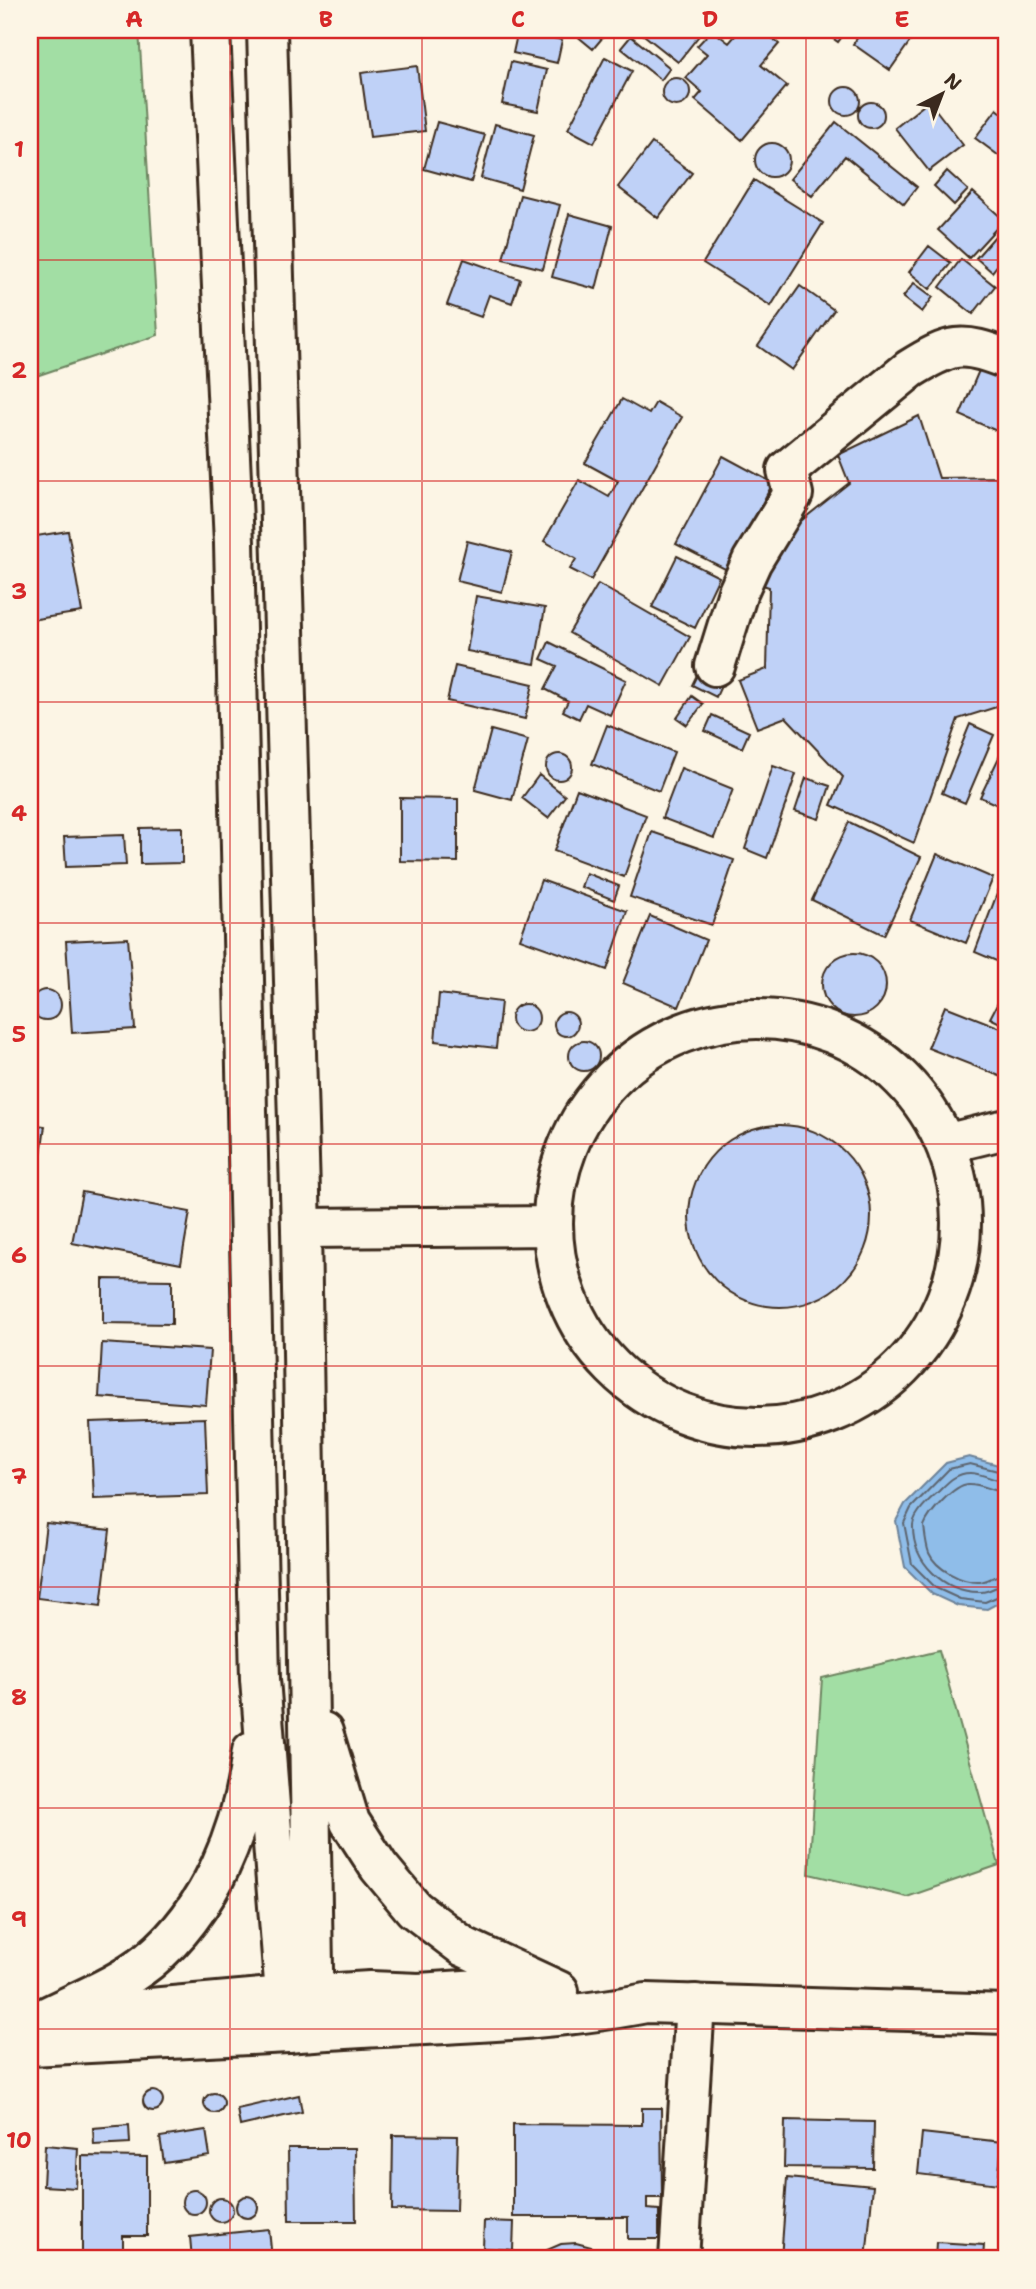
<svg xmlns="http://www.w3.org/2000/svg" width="1036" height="2289" viewBox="0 0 1036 2289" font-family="'Shantell Sans',sans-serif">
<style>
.green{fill:#a2dea4;stroke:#6e8461;stroke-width:2}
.water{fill:#8fbde9;stroke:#6d8298;stroke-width:2}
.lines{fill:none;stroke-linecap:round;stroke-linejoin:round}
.shore{stroke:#5d656f;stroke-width:2}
.building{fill:#bfd1f7;stroke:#3b2a1e;stroke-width:2}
.minor-casing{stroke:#3b2a1e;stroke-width:44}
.major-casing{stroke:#3b2a1e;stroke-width:44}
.minor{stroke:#fcf5e5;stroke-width:38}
.major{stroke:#fcf5e5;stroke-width:38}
.grid{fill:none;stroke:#d62828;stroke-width:2;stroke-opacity:0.55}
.neatline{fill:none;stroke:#d62828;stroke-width:2.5}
.grid-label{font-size:23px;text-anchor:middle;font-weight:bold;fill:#d62828}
</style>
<rect width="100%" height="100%" fill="#fcf5e5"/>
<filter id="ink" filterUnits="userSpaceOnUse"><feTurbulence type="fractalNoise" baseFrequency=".0143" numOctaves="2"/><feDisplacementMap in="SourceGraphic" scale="14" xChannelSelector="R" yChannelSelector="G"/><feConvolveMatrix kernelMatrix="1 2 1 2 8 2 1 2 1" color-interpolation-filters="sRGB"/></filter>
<g filter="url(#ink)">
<path class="green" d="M30,30H139L158,335L30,378Z
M939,1650L999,1865L907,1897L809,1874L822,1678Z"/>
<path class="water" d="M969,1457L1006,1467V1599L987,1609L958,1606L932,1594L905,1567L896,1521L905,1504L946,1463Z"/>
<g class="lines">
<path class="shore" d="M1006,1473L970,1464L949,1469L911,1508L904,1523L912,1564L936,1588L960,1599L985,1602L1006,1593
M1006,1482C994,1481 983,1473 970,1473C956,1473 948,1482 939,1491C930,1499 914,1513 913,1525C912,1562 944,1593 981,1592C990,1592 997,1585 1006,1584
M1006,1492C993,1492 981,1483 968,1484C954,1485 929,1513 924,1526C925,1534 926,1545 929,1553C936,1569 962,1583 980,1582C989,1581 996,1574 1006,1574"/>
</g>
<path class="building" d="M518,30L562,40L557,63L513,53Z
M570,30H609L593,49Z
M642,30H696L701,33L678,62L640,32Z
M712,30L729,43L740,30H763L779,44L761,65L787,86L742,140L695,100L702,92L686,78L707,54L697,46Z
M821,30H847L838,42Z
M863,30H918L890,70L853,44Z
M631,36L670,68L661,80L621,48Z
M605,57L632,71L594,143L568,129Z
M511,62L547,70L538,111L502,104Z
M417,66L425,131L370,137L361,73Z
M662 92a14 14 0 1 1 28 0a14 14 0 1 1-28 0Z
M832 101a14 14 0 1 1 28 0a14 14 0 1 1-28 0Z
M929,101L963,145L929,171L895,128Z
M858 115a13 13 0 1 1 26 0a13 13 0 1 1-26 0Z
M997,109L1006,116V161L975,138Z
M437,122L485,135L471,182L424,169Z
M836,122L917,187L904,204L845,156L812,196L790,179Z
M495,124L534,135L520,189L481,178Z
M652,143L692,173L658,218L618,187Z
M755 160a17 17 0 1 1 34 0a17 17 0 1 1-34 0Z
M947,171L968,190L954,205L934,186Z
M754,180L823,223L771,306L703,263Z
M973,192L1004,220L969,258L938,230Z
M520,195L560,205L543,269L503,259Z
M569,214L612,226L596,289L552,277Z
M996,235L1006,244V254L992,272L976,258Z
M929,246L951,263L930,289L909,272Z
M464,259L520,279L512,303L489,295L481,317L447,305Z
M961,259L995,286L973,314L940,287Z
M914,283L933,297L922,312L903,297Z
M800,286L834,310L792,370L758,346Z
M980,368L1006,380V435L960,415Z
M622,399L649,414L656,402L682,417L591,580L570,569L576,559L544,541L579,480L609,497L618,481L585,463Z
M919,416L939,478L1006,477V704L958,719L914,843L831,805L843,777L786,717L757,728L738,680L767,669L769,587L753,582L789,515L802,520L849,483L838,455Z
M723,456L773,483L727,570L676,544Z
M68,531L82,612L30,620V537Z
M467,541L512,552L502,592L457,581Z
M677,556L719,577L695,628L652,607Z
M598,584L690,637L663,686L569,633Z
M476,596L545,608L535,664L467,651Z
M549,642L626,680L610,715L586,704L579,719L563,711L568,701L545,689L557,666L541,659Z
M455,666L533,684L525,719L447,701Z
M698,673L721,686L716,697L692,685Z
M692,696L703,704L687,725L677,718Z
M712,715L749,732L742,748L705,731Z
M970,724L994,735L965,803L942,793Z
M607,725L674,752L659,791L592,764Z
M491,730L528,740L512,800L475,790Z
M1002,751L1006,754V809L980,797Z
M546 767a13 13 0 1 1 26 0a13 13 0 1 1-26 0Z
M773,766L796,774L767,858L745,849Z
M681,768L733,789L714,838L662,818Z
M539,775L565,796L548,818L522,798Z
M806,778L830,786L819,819L795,811Z
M577,789L646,815L624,877L554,851Z
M400,798L458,799V862L400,861Z
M849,822L921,857L884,935L812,900Z
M182,827V863L140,864V828Z
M652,832L734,860L712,925L630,897Z
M124,835L126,865L66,867L64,837Z
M937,854L993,878L966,943L910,920Z
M586,873L619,886L614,900L581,887Z
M541,880L627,911L607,970L520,939Z
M1000,886L1006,889V965L975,952Z
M650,916L706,940L679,1007L623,983Z
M128,938L135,1029L72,1033L66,941Z
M822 985a32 32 0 1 1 64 0a32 32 0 1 1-64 0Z
M31 1005a15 15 0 1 1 30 0a15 15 0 1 1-30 0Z
M439,994L501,1002L496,1048L435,1041Z
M1001,997L1006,1000V1026L990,1018Z
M511 1018a14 14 0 1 1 28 0a14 14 0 1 1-28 0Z
M945,1006L1006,1030V1068L1002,1077L928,1048Z
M554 1024a12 12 0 1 1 24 0a12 12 0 1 1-24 0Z
M569 1056a15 15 0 1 1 30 0a15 15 0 1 1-30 0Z
M30,1124L45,1126L39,1168L30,1167Z
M689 1216a91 91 0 1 1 182 0a91 91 0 1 1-182 0Z
M82,1192L190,1212L181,1264L72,1243Z
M103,1279L172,1280V1324L103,1323Z
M102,1343L210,1350L206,1405L99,1397Z
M205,1418L208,1495L94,1499L90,1422Z
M46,1523L110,1530L101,1606L37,1598Z
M143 2101a10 10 0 1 1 20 0a10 10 0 1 1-20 0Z
M204 2103a10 10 0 1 1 20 0a10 10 0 1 1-20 0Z
M299,2095L302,2112L240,2126L237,2109Z
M642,2108H661L662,2198H647V2209L659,2210V2239H628V2217H513V2124L642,2125Z
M785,2120L874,2122L873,2168L784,2167Z
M129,2125L130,2143L94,2145L93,2128Z
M206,2130L210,2156L164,2163L160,2137Z
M922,2133L1002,2142L998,2184L918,2174Z
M393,2135L458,2136L456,2211L392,2210Z
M45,2145L78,2148L76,2188L43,2186Z
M288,2148H355L356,2221H289Z
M82,2156L147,2157V2236H123V2259H82Z
M787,2178L873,2186L866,2259H781Z
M182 2202a12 12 0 1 1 24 0a12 12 0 1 1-24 0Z
M236 2207a11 11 0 1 1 22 0a11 11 0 1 1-22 0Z
M209 2210a12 12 0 1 1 24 0a12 12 0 1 1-24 0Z
M484,2221L514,2222L513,2250L483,2248Z
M269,2229L272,2259H192L190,2237Z
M936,2242L984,2245L983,2259H935Z
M576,2243L591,2247L605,2259H539L547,2250L561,2244Z
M412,2251H451V2259H412Z"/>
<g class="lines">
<defs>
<path id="minor" d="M715,666L738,592L752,561L793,494L787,470L910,369C950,344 962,341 1006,359
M553 1223a204 204 0 1 1 408 0a204 204 0 1 1-408 0Z
M945,1144L1006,1129
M301,1228L552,1226
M49,2017L284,1996
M30,2046L288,2033
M679,2259L695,2004"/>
<path id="major" d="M210,30L234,543L260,1679L288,2033C407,2023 528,2026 646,2003L1006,2014
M267,30L301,1228L314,2031
M323,1732L350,1822L379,1867L414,1909L464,1947L559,1991
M290,1996L370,1991L419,1993L509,1987L540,1989
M46,2017C80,2000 119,1985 149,1961C211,1910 243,1829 252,1751"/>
</defs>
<use href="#minor" class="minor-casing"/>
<use href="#major" class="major-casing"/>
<use href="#minor" class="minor"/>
<use href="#major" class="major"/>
</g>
</g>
<path class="grid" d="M230,30V2259M422,30V2259M614,30V2259M806,30V2259M30,260H1006M30,481H1006M30,702H1006M30,923H1006M30,1144H1006M30,1366H1006M30,1587H1006M30,1808H1006M30,2029H1006"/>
<rect width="1036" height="2289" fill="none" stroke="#fcf5e5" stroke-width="77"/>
<g transform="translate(942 94) rotate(42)" stroke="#fcf5e5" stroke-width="5" paint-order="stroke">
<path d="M0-5L12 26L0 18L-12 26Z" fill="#3b2a1e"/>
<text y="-10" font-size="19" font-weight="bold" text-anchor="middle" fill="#3b2a1e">N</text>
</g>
<rect x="38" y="38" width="960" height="2212" class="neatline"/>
<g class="grid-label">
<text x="134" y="27">A</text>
<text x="326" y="27">B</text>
<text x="518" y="27">C</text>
<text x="710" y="27">D</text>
<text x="902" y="27">E</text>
<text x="19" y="157">1</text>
<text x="19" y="378">2</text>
<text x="19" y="599">3</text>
<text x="19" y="821">4</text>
<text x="19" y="1042">5</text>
<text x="19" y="1263">6</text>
<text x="19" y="1484">7</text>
<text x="19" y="1705">8</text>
<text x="19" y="1927">9</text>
<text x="19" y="2148">10</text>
</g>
</svg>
